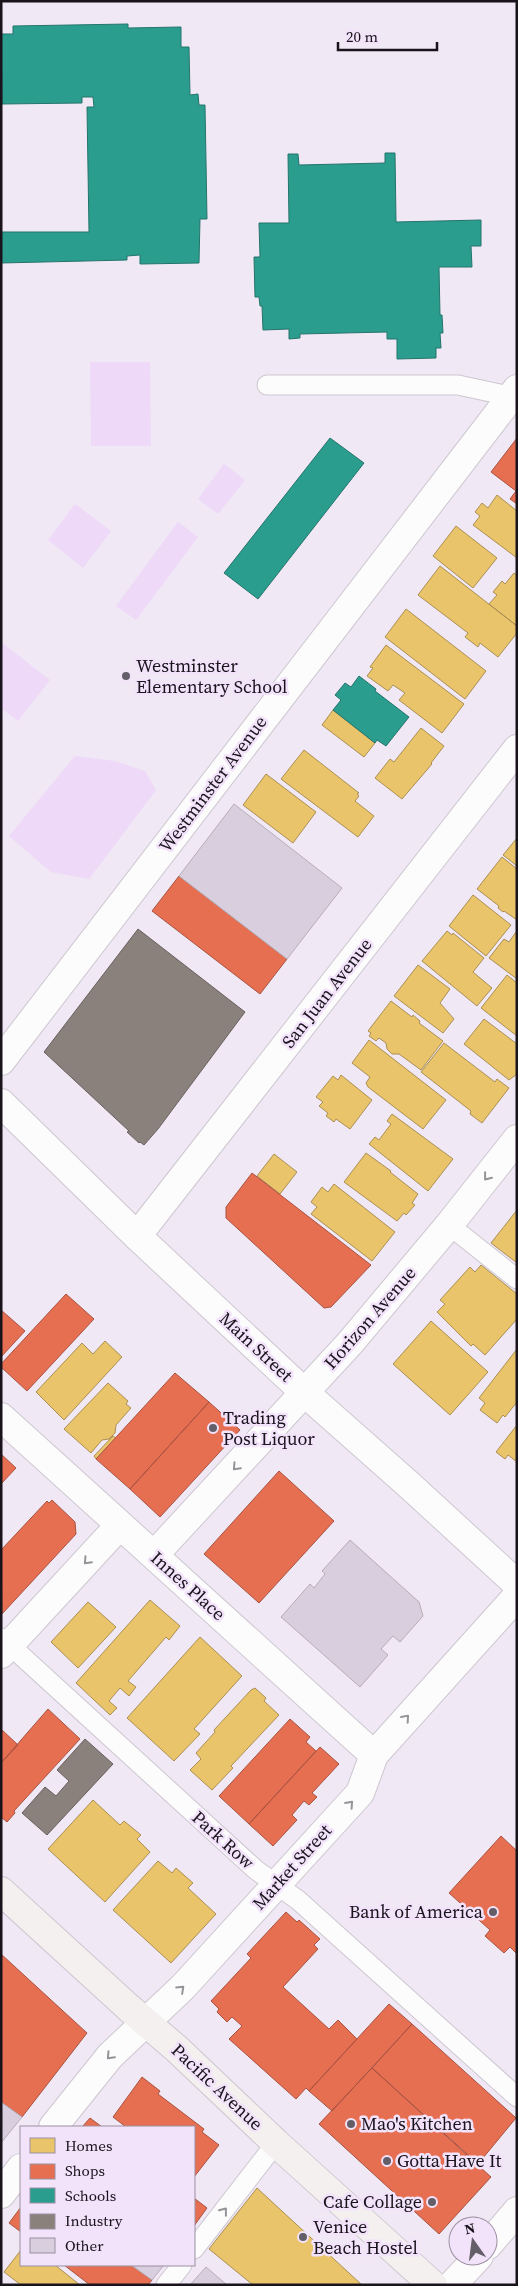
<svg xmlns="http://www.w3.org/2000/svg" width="518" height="2286" viewBox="0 0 518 2286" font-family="'Source Serif 4',serif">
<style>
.green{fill:#eed9f9}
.homes{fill:#e9c46a;stroke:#ab8f53}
.shops{fill:#e76f51;stroke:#a95341}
.schools{fill:#2a9d8f;stroke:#25746c}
.industry{fill:#8a817c;stroke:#68605f}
.building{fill:#d8cede;stroke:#b5aeb8}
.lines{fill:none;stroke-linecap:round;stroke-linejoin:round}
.service-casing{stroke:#cdc7d0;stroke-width:21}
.minor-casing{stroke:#cdc7d0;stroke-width:30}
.tertiary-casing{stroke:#cdc7d0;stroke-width:30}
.secondary-casing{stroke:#cdc7d0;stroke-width:30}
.service{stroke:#fdfcfd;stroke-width:19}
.minor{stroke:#fdfcfd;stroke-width:28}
.tertiary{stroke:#fdfcfd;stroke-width:28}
.secondary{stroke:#f3f0ef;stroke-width:28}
.oneway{stroke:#969398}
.poi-dot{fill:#645e68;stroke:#f2e2fa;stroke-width:2}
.labels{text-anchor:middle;stroke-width:5;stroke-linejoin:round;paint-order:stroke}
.poi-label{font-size:18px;fill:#19131c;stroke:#f2e2fa;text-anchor:start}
.street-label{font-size:18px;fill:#19131c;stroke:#f2e2fa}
</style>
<rect width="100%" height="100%" fill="#f0e8f4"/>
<path class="green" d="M90,362H150L151,446H91Z
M224,464L245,480L218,514L198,499Z
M75,504L111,531L83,568L48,540Z
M178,522L198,537L136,620L116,606Z
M1,642L50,680L18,721L1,708Z
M75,756L115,761L145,771L156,790L89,879L51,872L9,836Z"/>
<path class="homes" d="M497,495L517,511V558L473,525L480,516L475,512L482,503L488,508Z
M456,526L497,558L473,588L433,556Z
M440,566L517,626V633L498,657L480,643L478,647L465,637L468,633L418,595Z
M514,573L517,575V626L489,604L497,595L493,592L502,581L505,584Z
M406,609L486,671L465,699L385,637Z
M386,645L464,704L442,733L399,700L405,693L393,685L388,691L367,676L373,668L370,667Z
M333,710L375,743L364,757L322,725Z
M421,728L444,746L431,763L432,764L402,799L375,778L390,759L394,762Z
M304,750L359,793L357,794L359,796L355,801L374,816L358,837L281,779Z
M266,774L316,812L293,843L243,805Z
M517,838V866L503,855Z
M502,857L517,869V920L504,911L503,912L498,908L499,906L477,889Z
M473,895L511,925L486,956L449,926Z
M447,931L452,935L453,933L484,958L473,972L492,988L477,1006L422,961Z
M516,932L517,933V979L489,958L504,939L509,942Z
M418,965L450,989L440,1003L454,1019L443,1033L394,996Z
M507,975L517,983V1036L481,1008Z
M391,1001L412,1017L413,1015L420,1021L419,1023L443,1041L421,1070L399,1054H392L387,1049L386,1043L379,1038L376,1041L369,1036L371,1033L368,1031Z
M484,1019L517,1044V1074L509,1080L464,1044Z
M369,1040L446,1100L423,1129L368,1087L366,1083L370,1077L352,1063Z
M444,1043L495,1082L497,1079L509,1088L482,1123L470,1114L471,1111L421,1072Z
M341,1075L372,1100L350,1129L336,1119L334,1122L326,1116L328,1113L319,1106L323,1102L316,1097L333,1076L338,1080Z
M392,1114L453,1159L428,1191L369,1144L375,1137L379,1140L391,1124L387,1121Z
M366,1153L391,1171L390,1172L418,1194L412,1203L415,1205L406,1215L404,1213L397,1221L344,1182Z
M274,1154L297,1172L280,1194L257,1176Z
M334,1184L395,1232L372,1261L311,1214L317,1207L311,1202L322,1187L328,1192Z
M517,1210V1263L491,1243Z
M481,1265L517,1294V1319L485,1355L473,1344L471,1346L437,1312L445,1304L440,1300L470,1267L475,1272Z
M431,1321L488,1372L450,1415L393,1364Z
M105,1341L122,1357L64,1420L36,1392L82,1343L93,1354Z
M517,1349V1402L505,1417L503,1415L497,1423L480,1410L485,1403L479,1398Z
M108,1383L128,1401L126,1404L131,1408L116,1425L115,1433L109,1439L102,1440L91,1453L64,1429Z
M517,1425V1462L508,1455L505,1459L496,1452Z
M113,1436L116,1438L96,1459L94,1456Z
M150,1600L180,1626L169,1640L166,1637L128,1681L136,1687L129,1696L120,1688L109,1701L117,1708L110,1715L76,1683Z
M88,1602L116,1627L78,1668L51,1642Z
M200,1637L242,1676L194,1729L200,1734L174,1761L127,1718Z
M255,1688L266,1698L264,1701L279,1715L231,1766L233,1768L212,1790L190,1770L201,1759L196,1753L215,1732L214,1730L251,1690Z
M93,1800L120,1825L124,1821L141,1835L137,1839L150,1852L105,1902L48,1849Z
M158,1861L172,1873L176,1868L193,1883L188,1888L216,1914L171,1963L113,1910Z
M257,2188L362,2285H253L209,2249Z
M21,2250V2265H55L80,2285H21L4,2272Z"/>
<path class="shops" d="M517,438V504L510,499L516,491L491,472Z
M179,876L287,959L260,994L152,911Z
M252,1173L371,1265L331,1307L324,1308L226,1218V1207Z
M66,1294L94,1319L27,1391L1,1367V1364Z
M1,1310L25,1331L1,1357Z
M175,1373L209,1402L130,1489L96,1459Z
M209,1402L240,1430L160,1517L130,1489Z
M1,1454L16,1468L1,1484Z
M279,1471L334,1521L259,1603L204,1554Z
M52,1500L75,1522L76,1534L2,1614L1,1550L47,1501L49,1503Z
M48,1709L80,1739L14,1811L15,1813L7,1822L1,1817V1763Z
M290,1719L310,1737L306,1742L316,1751L249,1824L219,1796Z
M1,1729L18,1745L1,1763Z
M320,1747L339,1764L312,1793L317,1797L309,1805L304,1801L292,1815L297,1820L273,1846L249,1824Z
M501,1836L517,1851V1954L510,1947L504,1953L485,1936L490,1930L449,1893Z
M286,1912L297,1922L299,1920L320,1939L314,1945L318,1949L283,1987L329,2029L338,2020L357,2039L309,2091L306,2088L296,2099L229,2039L242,2026L232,2017L227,2022L217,2012L219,2009L211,2001L251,1958L247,1954Z
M1,1954L87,2033L22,2117L1,2102Z
M389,2004L412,2024L332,2111L309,2091Z
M412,2024L516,2118L478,2164L372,2068Z
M372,2068L491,2177L439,2234L319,2124Z
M142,2077L160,2091L158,2094L204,2129L202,2132L219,2145L194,2177V2127H126L113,2117Z
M90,2118L102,2127H82Z
M194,2198L207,2208L194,2226Z
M21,2207V2232L9,2223Z
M64,2265H131L152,2280L148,2285H90Z"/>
<path class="schools" d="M128,24V28L181,27V47H189L190,95L198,94L199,105H205L207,219H200L199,263L140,264V255L127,256V260L1,263V232H89L87,107H94L93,97H82V103L2,104L1,34H13V26Z
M385,153H395L396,222L481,220V246H471L472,267H439L440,315H442L443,333H440L441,348H436V358L397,359V339H387V332L300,334V338L289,339V329L263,330L262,306H260L259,297H255L254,257H260L259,223H289L288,154H298L299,165L385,163Z
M330,438L364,463L258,599L224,573Z
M359,676L376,689L375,691L409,717L386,746L377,740L375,743L333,710L341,700L335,695L345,683L351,687Z"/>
<path class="industry" d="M138,929L245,1012L158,1129L144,1145L140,1142L139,1143L127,1132L129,1131L44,1052Z
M85,1739L113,1764L47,1835L22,1813L45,1787L56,1796L69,1781L57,1770Z"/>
<path class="building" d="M234,804L342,888L287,959L179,876Z
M350,1540L419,1602L423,1616L400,1642L393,1636L381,1649L388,1655L360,1687L281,1617L310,1584L314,1588L325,1574L322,1571Z
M1,2102L22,2117L1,2143Z
M131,2265H164L152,2280Z
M206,2267L227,2285H190Z"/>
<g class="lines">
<defs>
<path id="service" d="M267,385H458L509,396
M449,1225L517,1279
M2,1638L256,1870L298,1900L517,2097
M194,2249L276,2143
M166,2285L182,2265"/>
<path id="minor" d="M1,1061L517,389
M137,1236L517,749
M1,1417L374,1755
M154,1555L350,1343L449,1225L517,1139
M1,1654L120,1525
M53,2127L110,2056L183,1987L360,1793L374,1755L517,1596
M1,2194L21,2168"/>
<path id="tertiary" d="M1,1103L137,1236L304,1392L408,1484L517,1584
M488,2245L517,2211
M452,2285L479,2256"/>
<path id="secondary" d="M1,1891L129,2008L177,2049L276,2143L433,2285"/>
</defs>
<use href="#service" class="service-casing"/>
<use href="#minor" class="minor-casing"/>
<use href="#tertiary" class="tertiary-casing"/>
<use href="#secondary" class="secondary-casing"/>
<use href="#service" class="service"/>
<use href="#minor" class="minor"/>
<use href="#tertiary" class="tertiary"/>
<use href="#secondary" class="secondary"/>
</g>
<defs><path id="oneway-chevron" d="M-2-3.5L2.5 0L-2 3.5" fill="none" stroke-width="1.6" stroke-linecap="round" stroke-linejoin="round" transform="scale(1.25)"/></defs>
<g class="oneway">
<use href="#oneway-chevron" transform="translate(487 1177) rotate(128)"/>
<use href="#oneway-chevron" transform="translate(236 1467) rotate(133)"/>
<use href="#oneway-chevron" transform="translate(87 1561) rotate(133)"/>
<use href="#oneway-chevron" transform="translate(406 1718) rotate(-49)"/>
<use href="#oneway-chevron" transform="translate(350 1804) rotate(-48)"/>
<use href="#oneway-chevron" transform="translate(181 1989) rotate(-43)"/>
<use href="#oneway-chevron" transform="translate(110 2056) rotate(133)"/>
<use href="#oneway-chevron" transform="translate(224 2211) rotate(-52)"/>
</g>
<g class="poi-dot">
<circle cx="126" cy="676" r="5"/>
<circle cx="213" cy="1428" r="5"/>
<circle cx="493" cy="1912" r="5"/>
<circle cx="351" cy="2124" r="5"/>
<circle cx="387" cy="2161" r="5"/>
<circle cx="432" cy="2202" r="5"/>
<circle cx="303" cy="2237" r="5"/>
</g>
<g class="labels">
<g class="poi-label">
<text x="136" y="672">Westminster<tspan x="136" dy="21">Elementary School</tspan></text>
<text x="223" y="1424">Trading<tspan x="223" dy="21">Post Liquor</tspan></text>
<text x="483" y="1918" text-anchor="end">Bank of America</text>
<text x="361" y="2130">Mao's Kitchen</text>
<text x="397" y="2167">Gotta Have It</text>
<text x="422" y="2208" text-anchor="end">Cafe Collage</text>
<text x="313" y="2233">Venice<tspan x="313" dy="21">Beach Hostel</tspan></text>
</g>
<g class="street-label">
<text transform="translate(213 784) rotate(-53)" y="6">Westminster Avenue</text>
<text transform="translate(327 993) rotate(-52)" y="6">San Juan Avenue</text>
<text transform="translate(370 1318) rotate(-49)" y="6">Horizon Avenue</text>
<text transform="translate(256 1347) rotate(43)" y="6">Main Street</text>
<text transform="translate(188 1586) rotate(42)" y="6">Innes Place</text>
<text transform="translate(223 1840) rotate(42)" y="6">Park Row</text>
<text transform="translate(292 1867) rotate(-48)" y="6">Market Street</text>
<text transform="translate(217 2087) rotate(43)" y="6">Pacific Avenue</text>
</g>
</g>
<rect width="518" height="2286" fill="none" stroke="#19131c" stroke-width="5"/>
<rect x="20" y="2126" width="175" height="140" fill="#f2e2fa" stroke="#9b8fa1"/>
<rect x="30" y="2138" width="25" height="15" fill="#e9c46a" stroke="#9b8fa1"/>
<text x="65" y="2151" font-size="15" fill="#19131c">Homes</text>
<rect x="30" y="2164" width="25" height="15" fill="#e76f51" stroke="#9b8fa1"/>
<text x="65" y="2176" font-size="15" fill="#19131c">Shops</text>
<rect x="30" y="2188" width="25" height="15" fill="#2a9d8f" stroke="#9b8fa1"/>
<text x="65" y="2201" font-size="15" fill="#19131c">Schools</text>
<rect x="30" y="2214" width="25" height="15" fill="#8a817c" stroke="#9b8fa1"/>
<text x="65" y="2226" font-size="15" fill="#19131c">Industry</text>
<rect x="30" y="2238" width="25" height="15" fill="#d8cede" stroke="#9b8fa1"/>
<text x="65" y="2251" font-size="15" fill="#19131c">Other</text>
<g transform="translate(473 2241) rotate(346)"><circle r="24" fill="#f2e2fa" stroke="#9b8fa1"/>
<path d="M0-4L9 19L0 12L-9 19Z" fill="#645e68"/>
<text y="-8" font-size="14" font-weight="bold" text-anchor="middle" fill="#19131c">N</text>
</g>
<path d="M338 42v8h99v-8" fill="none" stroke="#19131c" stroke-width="2.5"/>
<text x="346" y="42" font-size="15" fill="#19131c" stroke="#f2e2fa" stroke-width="4" paint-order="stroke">20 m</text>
</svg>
